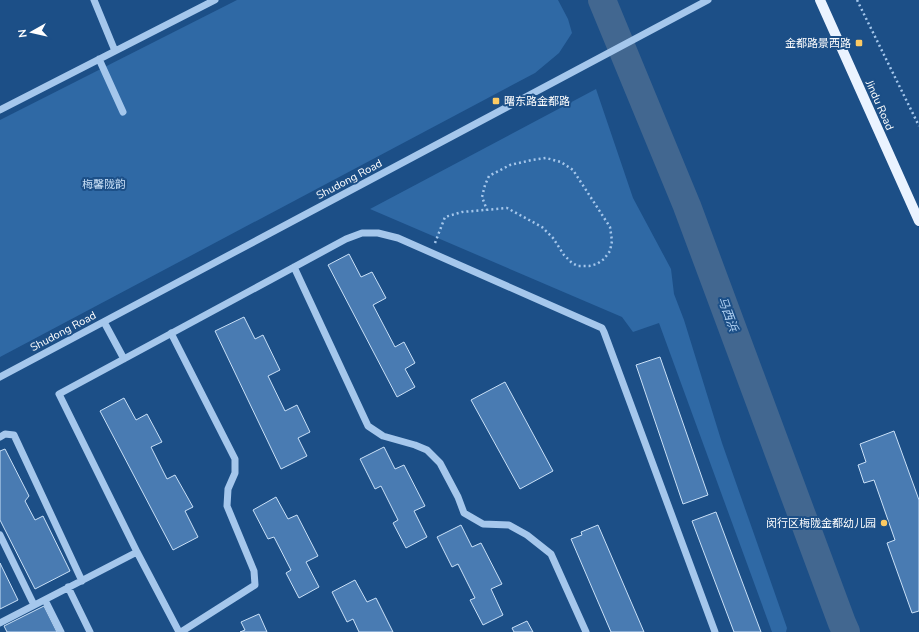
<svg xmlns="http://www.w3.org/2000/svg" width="919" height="632" viewBox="0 0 919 632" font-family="'Nunito Sans','Noto Sans SC',sans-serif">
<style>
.green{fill:#2f69a5}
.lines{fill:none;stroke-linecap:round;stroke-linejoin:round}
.river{stroke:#426790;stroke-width:28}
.building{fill:#497bb2;stroke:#cae1f8}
.path{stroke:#a5c7ec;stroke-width:2.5;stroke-dasharray:2 3;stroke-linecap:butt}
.minor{stroke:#a5c7ec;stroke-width:7}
.major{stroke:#eaf3ff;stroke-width:10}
.poi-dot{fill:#fcca63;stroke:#1c4f87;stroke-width:1.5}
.labels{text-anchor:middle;stroke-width:4;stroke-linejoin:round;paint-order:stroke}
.poi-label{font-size:11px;fill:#fff;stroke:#1c4f87;text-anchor:end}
.street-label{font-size:11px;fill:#fff;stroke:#1c4f87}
.park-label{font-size:11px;fill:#cae1f8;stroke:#1c4f87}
.water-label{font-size:12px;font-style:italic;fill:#b1d1f3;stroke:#1c4f87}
</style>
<rect width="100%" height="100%" fill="#1c4f87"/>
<path class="green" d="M237,0H558L568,19L572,33L559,53L535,73L0,357V120Z
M596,89L633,198L671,269L674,294L684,320L722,443L787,628L786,632H772L659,323L633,332L622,317L370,209Z"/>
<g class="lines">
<path class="river" d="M602,0L687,206L842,623L846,632"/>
</g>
<path class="building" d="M349,254L361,277L372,272L386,298L373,305L395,347L404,342L415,363L405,369L415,387L397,397L328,265Z
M244,317L255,339L263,335L280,370L268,376L285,411L297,405L310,432L298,438L307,456L281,469L215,331Z
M660,357L708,495L683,504L636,365Z
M505,382L553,471L520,489L471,400Z
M124,398L136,420L147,414L162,442L151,447L167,479L175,475L193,507L185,511L198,537L173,550L100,411Z
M894,431L919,500V611L912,613L887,543L895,540L874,480L864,483L858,465L866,462L860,444Z
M384,447L395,469L404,465L425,506L414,511L427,537L406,548L393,523L398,520L381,486L375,489L360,459Z
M5,449L29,496L25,501L35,520L43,516L70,571L35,589L0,520V451Z
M276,497L288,519L297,515L318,556L306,562L319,587L299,598L286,573L291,570L274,537L268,539L253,510Z
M716,512L761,632H734L692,521Z
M461,525L472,547L481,543L502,584L491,589L503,615L483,625L470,600L475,598L458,564L452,567L437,537Z
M598,525L644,632H611L571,539L582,535L581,532Z
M0,563L18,600L0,609Z
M355,580L367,602L376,598L393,632H359L353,619L347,622L332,592Z
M44,606L57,632H7L4,626Z
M259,614L267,632H240L245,630L241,622Z
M527,621L533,632H514L512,628Z"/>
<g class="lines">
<path class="path" d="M857,0L919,126
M435,243L445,217L462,212L507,208L542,227L553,238L564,255L572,263L578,266H589L597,264L604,259L610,251L612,241L610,227L573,170L561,162L546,158L532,160L510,165L489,176L485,185L482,197L487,210"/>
<path class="minor" d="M94,0L115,51
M99,59L123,112
M0,110L215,0
M294,267L368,426L383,436L415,445L427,450L440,463L458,497L464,513L483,524L509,525L527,535L551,554L586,632
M104,322L124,359
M171,333L235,459V473L228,489L227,506L254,571L255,585L181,632
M0,377L708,0
M0,437L5,434L14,435L82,581
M0,535L34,605
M68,587L90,632
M45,600L61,632
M0,623L137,552
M179,632L137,552L59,394L346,239L362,233H378L398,238L602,328L604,332L715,632"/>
<path class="major" d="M820,0L919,221"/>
</g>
<g class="poi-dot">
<rect x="855" y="39" width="8" height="8" rx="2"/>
<rect x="492" y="97" width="8" height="8" rx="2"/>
<circle cx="884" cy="523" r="4"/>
</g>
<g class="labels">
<g class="poi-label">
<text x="851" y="47">金都路景西路</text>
<text x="504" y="105" text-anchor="start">曙东路金都路</text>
<text x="876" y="527">闵行区梅陇金都幼儿园</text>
</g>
<g class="street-label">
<text transform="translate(880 105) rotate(66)" y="4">Jindu Road</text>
<text transform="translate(349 179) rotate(-28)" y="4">Shudong Road</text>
<text transform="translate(63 331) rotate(-28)" y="4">Shudong Road</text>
</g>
<g class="park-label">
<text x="104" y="188">梅馨陇韵</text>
</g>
<g class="water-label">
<text transform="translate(728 314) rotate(70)" y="4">马西浜</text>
</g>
</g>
<g transform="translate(32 32) rotate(262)" stroke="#1c4f87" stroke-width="3" paint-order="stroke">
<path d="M0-3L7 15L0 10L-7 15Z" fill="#ffffff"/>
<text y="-6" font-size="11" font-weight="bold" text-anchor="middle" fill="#ffffff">N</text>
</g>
</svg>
